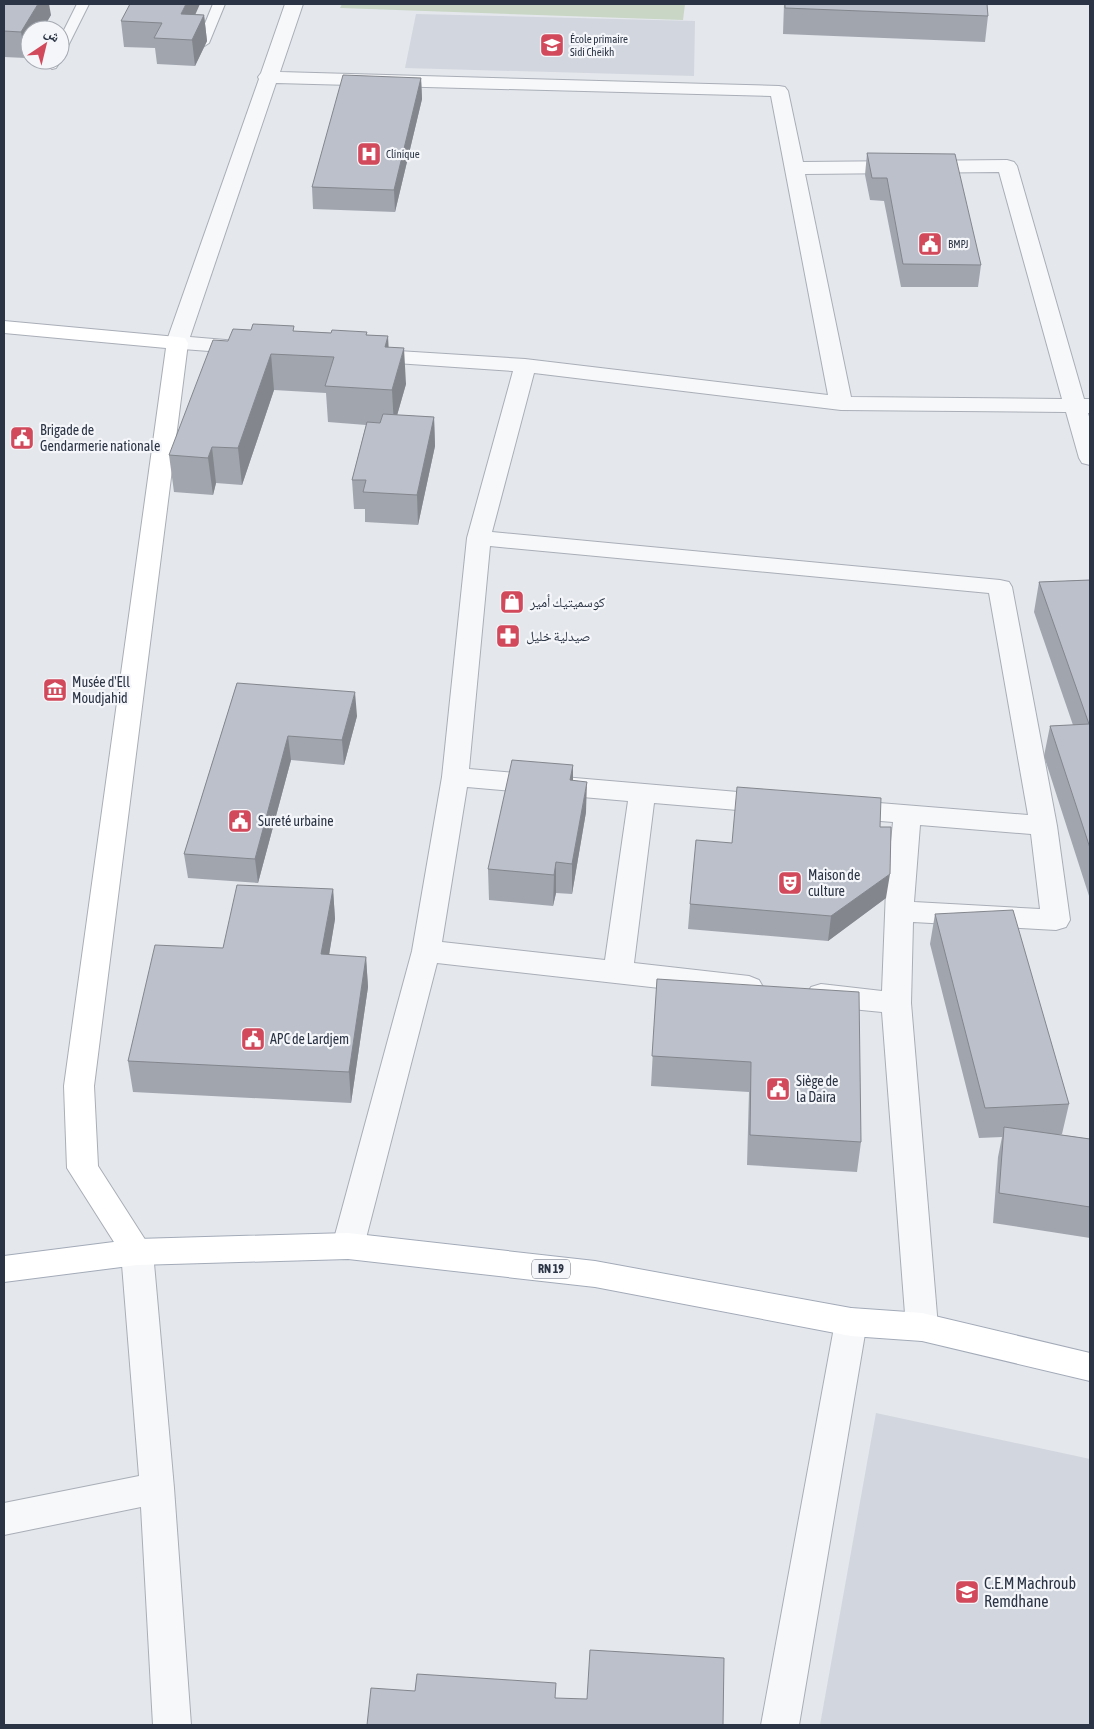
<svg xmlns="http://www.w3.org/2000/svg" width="1094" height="1729" viewBox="0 0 1094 1729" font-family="'Asap Condensed','Noto Naskh Arabic',sans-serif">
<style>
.built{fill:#d2d6de}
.green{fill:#c9d6c5}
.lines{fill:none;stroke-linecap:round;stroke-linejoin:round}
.service-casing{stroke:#a9aeb7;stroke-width:2}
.minor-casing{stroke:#a9aeb7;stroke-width:2}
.secondary-casing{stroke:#a9aeb7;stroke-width:2}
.primary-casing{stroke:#a3abb8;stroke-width:2}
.service{fill:#f7f8fa;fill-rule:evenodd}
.minor{fill:#f7f8fa;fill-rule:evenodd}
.secondary{fill:#fff;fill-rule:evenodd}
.primary{fill:#fff;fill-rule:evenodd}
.wall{fill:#a1a5ae}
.shaded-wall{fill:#83868d}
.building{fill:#bbc0ca;stroke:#83868d}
.labels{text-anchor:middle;stroke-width:4.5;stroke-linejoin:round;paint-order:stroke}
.far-poi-label{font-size:11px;fill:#2b3445;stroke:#f4f6f9;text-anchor:start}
.shield{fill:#f4f6f9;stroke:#676e7b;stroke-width:1}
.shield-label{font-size:12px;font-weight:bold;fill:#2b3445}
.poi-label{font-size:14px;fill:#2b3445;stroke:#f4f6f9;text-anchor:start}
.near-poi-label{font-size:16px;fill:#2b3445;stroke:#f4f6f9;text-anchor:start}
</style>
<rect width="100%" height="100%" fill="#e4e7ec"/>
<path class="built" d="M416,14L695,21L694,76L405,68Z
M876,1413L1090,1459V1725H820Z"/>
<path class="green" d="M342,4H685L683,20L340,8Z"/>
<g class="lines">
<defs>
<path id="service" d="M77,4H89L66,50L60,54V38Z
M213,4H225L209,43L203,47L199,46L197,43Z
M60,58L61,60L56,68L52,69L46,65L49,60H60Z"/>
<path id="minor" d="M285,4H303L280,72L779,86L785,87L788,91L803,162L1007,160L1014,162L1017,166L1084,399H1090V413H1088L1090,420V465L1082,463L1079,458L1066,412L841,410L534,373L492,532L1000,580L1009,582L1012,587L1057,826L1070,920L1066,927L1056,930L913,922L911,1003L938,1327L934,1337L922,1341L910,1337L906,1327L882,1012L821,1006L811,1003L806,995L811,987L821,984L882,991L886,890L893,822L842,818L833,815L829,809L833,803L842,800L1028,815L989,593L490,546L469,769L772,795L781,798L785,804L781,810L772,813L654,803L634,963L749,976L759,980L763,987L759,994L749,998L437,963L364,1246L359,1255L348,1259L337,1255L332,1246L412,951L442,777L467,538L513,371L366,361L358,360L355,355L358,350L366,349L525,359L828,395L771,96L276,83L190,337L249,342L257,343L260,348L257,353L249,354L169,348L166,343L259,79L258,77L261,73ZM999,172L1062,399L851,397L805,174ZM467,787L628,801L605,960L442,942ZM920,825L1031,834L1040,909L914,902Z
M137,1239L148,1243L153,1252L174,1488L191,1725H153L141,1507L4,1535V1503L139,1476L121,1252L126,1243Z
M851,1308L863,1312L867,1322L799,1725H761L835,1322L839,1312Z"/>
<path id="secondary" d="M4,321L177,337L185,338L188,343L94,1086L98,1166L153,1252L148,1261L137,1265L126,1261L67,1168L64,1086L166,348L4,333Z"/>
<path id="primary" d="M348,1233L595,1261L851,1308L922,1313L1090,1353V1381L922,1341L851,1336L595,1287L348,1259L137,1265L4,1282V1256L137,1239Z"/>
</defs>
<use href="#service" class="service-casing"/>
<use href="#minor" class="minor-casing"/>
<use href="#secondary" class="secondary-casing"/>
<use href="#primary" class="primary-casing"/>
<use href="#service" class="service"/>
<use href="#minor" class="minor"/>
<use href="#secondary" class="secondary"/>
<use href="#primary" class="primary"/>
</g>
<path class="wall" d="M4,4L51,15L42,30H30L26,58L4,57Z
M784,4H987L988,16L985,42L783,34Z
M195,14L204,15L207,41L195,66L157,64L155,48L124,47L121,21Z
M421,78L422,99L395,212L313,209L312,187Z
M867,153L981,265L978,287H901L884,201L870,200L865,175Z
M295,331L388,336V347L406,384L397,415L434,417L435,446L418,525L365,522V509H354L352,480L366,425L328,422L326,393L274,390L242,485L216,483L213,495L174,492L169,455L228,341Z
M1090,580V899L1044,756L1050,726L1073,725L1034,612L1039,582Z
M237,683L357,716L344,765L291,760L258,883L188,878L184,854Z
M573,765V781L586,812L572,894L556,893L553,906L489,900L488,869Z
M880,827L886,898L828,941L688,929L690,904L732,843Z
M333,889L335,919L329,955L366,957L368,987L351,1103L133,1092L128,1061L223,948Z
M935,914L1069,1104L1062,1134H1057L1090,1139V1238L993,1223L998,1157L1002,1137L979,1138L930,944Z
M657,979L861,1142L857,1172L747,1165L749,1092L651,1086Z"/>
<path class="shaded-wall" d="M38,4H49L51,15L42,30H30V51L26,58L21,32Z
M186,4H200L184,40L181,14Z
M204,15L207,41L195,66L192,40Z
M421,78L422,99L395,212L394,190Z
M388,336L390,372L385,347Z
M404,348L406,384L394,426L392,390Z
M271,354L274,390L242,485L238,448Z
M434,417L435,446L418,525L417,495Z
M212,447L216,483L213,495L208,458Z
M355,692L357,716L344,765L342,740Z
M288,736L291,760L258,883L255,859Z
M573,765V795L570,780Z
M587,782L586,812L572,894V864Z
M556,862V893L553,906L554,875Z
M890,874L886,898L828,941L831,916Z
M333,889L335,919L324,985L321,954Z
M366,957L368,987L351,1103L349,1072Z"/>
<path class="building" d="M4,4H38L21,32L4,31Z
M130,4H186L181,14L204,15L192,40L154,38L162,23L121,21Z
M785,4H987L988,16L785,8Z
M343,75L421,78L394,190L312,187Z
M867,153L955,154L981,265L903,264L887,178H872Z
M253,324L294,326L293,331L331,333L332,330L367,332L366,335L388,336L385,347L404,348L392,390L325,386L334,357L271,354L238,448L212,447L208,458L169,455L213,340L228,341L233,329L251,330Z
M383,414L434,417L417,495L363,492L366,480H352L367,422L380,423Z
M1090,580V848L1050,726L1089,724L1039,582Z
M237,683L355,692L342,740L288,736L255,859L184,854Z
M512,760L573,765L570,780L587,782L572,864L556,862L554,875L488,869Z
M737,787L881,798L880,827H891L890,874L831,916L690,904L696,840L732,843Z
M237,885L333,889L321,954L366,957L349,1072L128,1061L155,945L223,948Z
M1013,910L1069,1104L985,1108L935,914Z
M657,979L859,992L861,1142L750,1135L751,1062L652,1056Z
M1004,1127L1090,1139V1207L999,1193Z
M590,1650L724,1658L723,1725H367L371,1688L415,1691L417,1674L556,1683L555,1698L587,1699Z"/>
<defs>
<symbol id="school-square" viewBox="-11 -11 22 22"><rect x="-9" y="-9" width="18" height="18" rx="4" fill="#d1495b" stroke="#f4f6f9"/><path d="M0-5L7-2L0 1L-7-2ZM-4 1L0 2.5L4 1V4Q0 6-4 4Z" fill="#fff"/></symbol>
<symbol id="hospital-square" viewBox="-11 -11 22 22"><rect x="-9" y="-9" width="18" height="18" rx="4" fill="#d1495b" stroke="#f4f6f9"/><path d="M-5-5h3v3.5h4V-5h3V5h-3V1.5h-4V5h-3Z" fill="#fff"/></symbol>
<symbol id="civic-square" viewBox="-11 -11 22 22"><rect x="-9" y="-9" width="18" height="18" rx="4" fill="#d1495b" stroke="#f4f6f9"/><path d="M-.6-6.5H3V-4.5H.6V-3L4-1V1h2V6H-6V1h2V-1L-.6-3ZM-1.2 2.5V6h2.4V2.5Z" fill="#fff"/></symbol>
<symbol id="shop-square" viewBox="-11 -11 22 22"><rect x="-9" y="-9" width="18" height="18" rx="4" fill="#d1495b" stroke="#f4f6f9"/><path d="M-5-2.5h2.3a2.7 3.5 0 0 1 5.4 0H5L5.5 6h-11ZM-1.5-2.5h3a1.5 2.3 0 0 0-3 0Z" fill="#fff"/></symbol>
<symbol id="pharmacy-square" viewBox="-11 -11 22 22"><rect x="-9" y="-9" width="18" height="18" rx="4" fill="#d1495b" stroke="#f4f6f9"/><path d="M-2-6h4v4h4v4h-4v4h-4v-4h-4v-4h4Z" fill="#fff"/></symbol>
<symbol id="museum-square" viewBox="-11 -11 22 22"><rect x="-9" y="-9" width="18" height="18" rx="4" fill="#d1495b" stroke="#f4f6f9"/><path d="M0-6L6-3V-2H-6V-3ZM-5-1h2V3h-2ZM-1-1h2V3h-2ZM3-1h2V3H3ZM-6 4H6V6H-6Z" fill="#fff"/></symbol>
<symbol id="theatre-square" viewBox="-11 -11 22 22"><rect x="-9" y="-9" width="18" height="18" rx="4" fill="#d1495b" stroke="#f4f6f9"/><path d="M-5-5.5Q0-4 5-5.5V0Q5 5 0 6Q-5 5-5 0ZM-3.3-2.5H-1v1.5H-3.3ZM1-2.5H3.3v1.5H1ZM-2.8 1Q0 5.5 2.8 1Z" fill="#fff"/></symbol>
</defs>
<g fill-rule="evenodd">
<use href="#school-square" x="538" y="31" width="28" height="28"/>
<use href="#hospital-square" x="355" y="140" width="28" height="28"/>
<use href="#civic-square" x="916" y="230" width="28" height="28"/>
<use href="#civic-square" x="8" y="424" width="28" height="28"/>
<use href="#shop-square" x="498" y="588" width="28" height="28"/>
<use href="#pharmacy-square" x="494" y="622" width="28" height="28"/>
<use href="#museum-square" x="41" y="676" width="28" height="28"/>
<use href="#civic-square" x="226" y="807" width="28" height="28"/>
<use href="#theatre-square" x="776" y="869" width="28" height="28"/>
<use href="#civic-square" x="239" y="1025" width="28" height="28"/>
<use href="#civic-square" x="764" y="1075" width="28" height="28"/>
<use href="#school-square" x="953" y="1578" width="28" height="28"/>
</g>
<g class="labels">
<g class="far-poi-label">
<text x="570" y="43">École primaire<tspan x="570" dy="13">Sidi Cheikh</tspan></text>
<text x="386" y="158">Clinique</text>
<text x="948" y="248">BMPJ</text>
</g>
<rect class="shield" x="532" y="1259.5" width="38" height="19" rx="4"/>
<g class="shield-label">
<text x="551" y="1273">RN 19</text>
</g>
<g class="poi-label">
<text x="40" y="435">Brigade de<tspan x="40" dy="16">Gendarmerie nationale</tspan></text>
<text x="530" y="607">كوسميتيك أمير</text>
<text x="526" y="641">صيدلية خليل</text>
<text x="72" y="687">Musée d'Ell<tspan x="72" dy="16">Moudjahid</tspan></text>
<text x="258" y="826">Sureté urbaine</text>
<text x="808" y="880">Maison de<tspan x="808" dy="16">culture</tspan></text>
<text x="270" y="1044">APC de Lardjem</text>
<text x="796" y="1086">Siège de<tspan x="796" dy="16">la Daira</tspan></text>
</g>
<g class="near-poi-label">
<text x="984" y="1589">C.E.M Machroub<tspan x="984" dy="18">Remdhane</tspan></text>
</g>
</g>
<rect width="1094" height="1729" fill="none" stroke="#2b3445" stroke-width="10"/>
<g transform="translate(45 45) rotate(35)"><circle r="24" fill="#f4f6f9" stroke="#a4a8b1"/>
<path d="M0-4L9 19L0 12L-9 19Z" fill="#d1495b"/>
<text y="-8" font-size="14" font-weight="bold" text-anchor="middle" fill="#2b3445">ش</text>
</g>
</svg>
